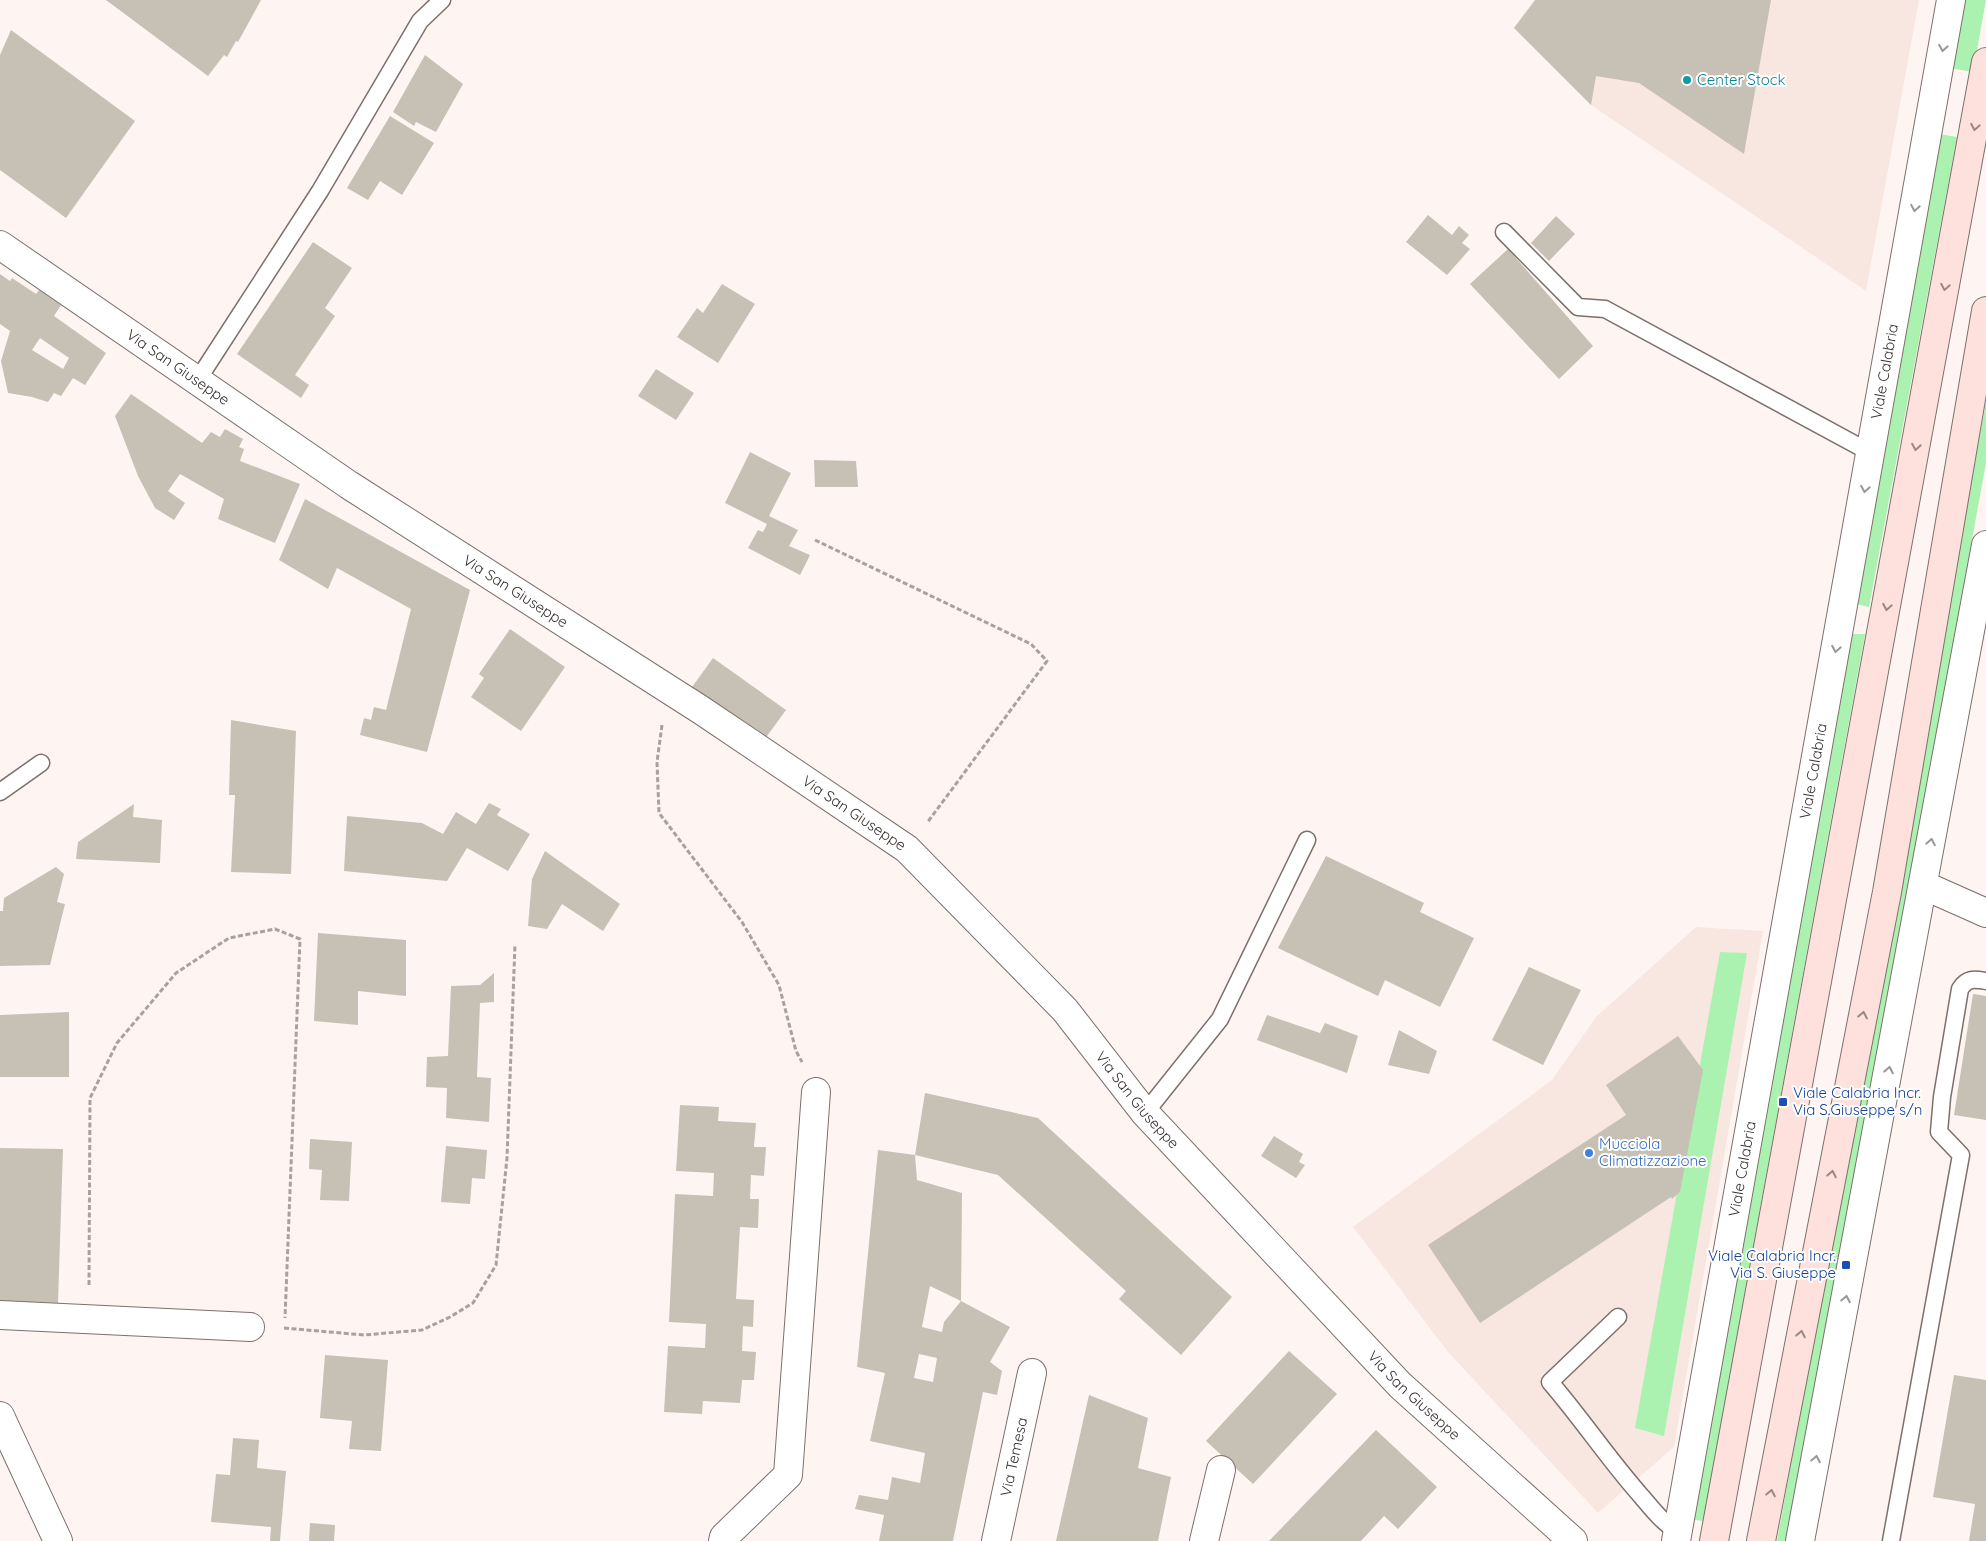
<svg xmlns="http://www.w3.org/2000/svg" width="1986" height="1541" viewBox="0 0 1986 1541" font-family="Quicksand,sans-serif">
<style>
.built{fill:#f8e7e0}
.green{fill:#abf2b0}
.building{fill:#c7c0b5;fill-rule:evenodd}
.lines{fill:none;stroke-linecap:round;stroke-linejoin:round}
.lane-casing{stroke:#7c706c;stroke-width:19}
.street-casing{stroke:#7c706c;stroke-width:30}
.secondary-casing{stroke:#7c706c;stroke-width:30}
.path{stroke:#a8a19e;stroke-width:3;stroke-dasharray:5 2.5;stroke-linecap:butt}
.lane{stroke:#fff;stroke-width:16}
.street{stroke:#fff;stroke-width:28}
.secondary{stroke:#fee0dc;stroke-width:28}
.oneway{stroke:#9a9896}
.oneway2{stroke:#9a8885}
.culture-dot{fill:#0f9aa8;stroke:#fff;stroke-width:2}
.transit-dot{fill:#1a4fb4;stroke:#fff;stroke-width:2}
.shop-dot{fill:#3f7fe0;stroke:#fff;stroke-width:2}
.labels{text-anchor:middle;stroke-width:4;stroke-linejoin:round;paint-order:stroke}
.culture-label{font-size:15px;fill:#0d838f;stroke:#fff;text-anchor:start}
.street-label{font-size:15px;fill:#35302e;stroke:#fff}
.transit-label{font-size:15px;fill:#164399;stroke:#fff;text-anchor:start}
.shop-label{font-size:15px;fill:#366cbe;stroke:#fff;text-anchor:start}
</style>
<rect width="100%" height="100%" fill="#fef5f2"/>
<path class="built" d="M1535,0H1919L1866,291L1591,105L1514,28Z
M1696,927L1763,931L1674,1447L1598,1513L1448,1352L1353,1227L1552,1080L1596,1017Z"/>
<path class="green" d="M1962,0H1986L1973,72L1949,68Z
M1940,134L1957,137L1869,607L1856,604Z
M1986,402V463L1789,1541H1777Z
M1851,634H1865L1703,1521L1689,1519Z
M1720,952L1747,953L1664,1436L1635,1428Z"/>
<path class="building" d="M106,0H261L238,42L236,41L227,57L224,55L208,76Z
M1535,0H1771L1744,154L1639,83L1596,76L1591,105L1514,28Z
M11,30L135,121L66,218L0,170V55Z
M425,55L463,84L436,132L416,122L414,126L393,112Z
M390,116L434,143L402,195L380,181L368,200L347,188Z
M1428,215L1452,235L1459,226L1469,235L1462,243L1470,249L1447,275L1406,242Z
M1556,216L1575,234L1549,261L1531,243Z
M313,242L352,268L325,308L335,316L295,375L309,385L301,398L237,354Z
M1508,249L1593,346L1559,379L1470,284Z
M0,274L10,281L12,278L36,294L39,290L61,305L54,316L106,353L85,385L73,378L61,396L54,393L48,402L32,397L8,393L1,361L10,331L0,324ZM40,338L69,358L63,369L32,350Z
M722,284L755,304L718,363L677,337L697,308L703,313Z
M656,369L694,393L676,420L638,396Z
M131,394L202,443L211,432L220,437L225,429L243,439L239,447L244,449L240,461L300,484L275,543L218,519L224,499L180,474L168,491L185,503L174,520L155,508L138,476L115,416Z
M750,452L791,473L769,516L798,530L789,546L810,555L800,575L748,548L758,530L763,532L767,524L725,503Z
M814,460L856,461L858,487H815Z
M305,499L470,590L427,752L360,735L364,718L371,720L374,707L386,710L411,609L337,568L328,589L279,560Z
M510,629L565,667L521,731L471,697L484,678L479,674Z
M713,658L786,710L759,747L687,694Z
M231,720L296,731L291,874L231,872L235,795H229Z
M489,803L501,809L497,815L530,834L508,871L467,848L447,881L344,871L347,816L422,823L443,834L456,812L476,824Z
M134,804L133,817L162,820L160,863L76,859L78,842Z
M545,851L620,904L603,931L562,904L547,929L528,926L532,879Z
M1326,856L1424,903L1420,912L1474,938L1440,1007L1385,980L1378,996L1278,948Z
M56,867L64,874L57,902L65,904L50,965L0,966V911H3L4,898Z
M318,933L406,940V996L358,991V1025L314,1021Z
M1529,967L1581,990L1543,1065L1492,1040Z
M494,973V1002L480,1003L477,1077L491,1078L489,1122L446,1118L447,1088L426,1087L427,1057L448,1056L451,986L480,985Z
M1973,994L1986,996V1120L1954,1115Z
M69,1012V1077H0V1015Z
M1267,1015L1320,1033L1325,1023L1358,1036L1347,1073L1257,1040Z
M1399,1030L1437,1051L1429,1074L1388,1065Z
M1678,1036L1703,1070L1680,1192L1672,1199L1671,1197L1480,1323L1428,1245L1626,1115L1606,1085Z
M925,1093L1038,1118L1232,1297L1181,1355L1119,1299L1126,1291L998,1175L915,1155Z
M680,1105L719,1107L718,1121L756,1123L754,1147H766L764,1176L751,1175L750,1199H759L758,1228L740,1227L736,1299L754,1300L753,1327L743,1326L742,1351L756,1352L754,1380H742L740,1403L703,1401L702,1414L664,1412L668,1346L705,1348L706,1324L669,1322L675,1194L713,1196L714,1173L676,1171Z
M1274,1136L1303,1154L1299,1162L1305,1165L1296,1178L1261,1156Z
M310,1139L352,1142L349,1201L320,1200L322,1170L309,1169Z
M446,1146L487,1150L485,1179L472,1178L470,1204L441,1202Z
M0,1148L63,1149L58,1303L0,1301Z
M878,1150L915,1155L917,1180L962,1193L961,1301L1010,1327L990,1362L1002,1371L997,1395L983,1392L953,1541H879L884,1515L855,1509L859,1495L888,1500L892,1477L920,1483L925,1453L870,1441L885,1373L857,1367ZM930,1286L961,1301L944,1322L942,1332L922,1327ZM919,1354L937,1358L933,1382L914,1378Z
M1289,1351L1337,1394L1253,1484L1206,1441Z
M325,1355L388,1360L381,1451L349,1449L352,1421L320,1418Z
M1954,1375L1986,1380V1541H1969L1975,1504L1933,1497Z
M1089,1395L1148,1418L1138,1468L1171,1477L1158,1541H1056Z
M1376,1430L1437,1487L1398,1529L1384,1516L1361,1541H1269Z
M233,1438L259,1440L257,1468L286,1471L280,1541H270L271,1527L211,1522L216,1474L230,1475Z
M310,1523L335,1525L334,1541H309Z"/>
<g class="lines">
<defs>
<path id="lane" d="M1504,232L1578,307L1605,309L1871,453
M197,381L320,191L420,21L442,0
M0,792L41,763
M1145,1113L1220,1019L1307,840
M1618,1317L1550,1382C1582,1419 1609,1460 1642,1497C1653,1510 1663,1523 1678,1532
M1891,1541L1961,1155L1939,1132L1942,1097L1960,989C1967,978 1974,979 1986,981"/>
<g id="street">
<path id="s1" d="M0,245L349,485L701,710L907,849L1065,1010L1145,1113L1400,1385L1573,1541"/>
<path d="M1923,885L1986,913"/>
<path d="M0,1315L250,1327"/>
<path d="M0,1416L58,1541"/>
<path d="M723,1541L724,1537L788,1475L816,1092"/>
<path id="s2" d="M996,1541L1032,1373"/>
<path d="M1204,1541L1221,1470"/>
<path id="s3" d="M1676,1541L1951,0"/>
<path d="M1800,1541L1986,545"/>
</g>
<path id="secondary" d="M1714,1541L1986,62
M1761,1541L1887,892L1986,311"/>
</defs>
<use href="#lane" class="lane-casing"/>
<use href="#street" class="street-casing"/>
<use href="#secondary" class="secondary-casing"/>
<path class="path" d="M815,540L1031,644L1047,661L927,823
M662,725L657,762L659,813L742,922L779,985L796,1051L802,1062
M89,1285L90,1098L117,1043L176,973L229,938L275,929L300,939L285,1318
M284,1328L364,1335L422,1330L450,1317L473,1303L496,1265L507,1158L515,944"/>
<use href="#lane" class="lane"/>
<use href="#street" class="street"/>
<use href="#secondary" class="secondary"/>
</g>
<defs><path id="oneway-chevron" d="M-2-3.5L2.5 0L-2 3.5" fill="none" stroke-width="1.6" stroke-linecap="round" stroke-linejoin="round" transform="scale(1.25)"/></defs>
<g class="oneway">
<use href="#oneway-chevron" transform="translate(1943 48) rotate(100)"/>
<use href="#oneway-chevron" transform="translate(1915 208) rotate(100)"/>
<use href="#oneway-chevron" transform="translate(1865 489) rotate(100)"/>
<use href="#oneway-chevron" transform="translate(1836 649) rotate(100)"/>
<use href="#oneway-chevron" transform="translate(1931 842) rotate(-80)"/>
<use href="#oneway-chevron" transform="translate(1889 1070) rotate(-79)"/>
<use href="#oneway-chevron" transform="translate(1846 1299) rotate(-79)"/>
<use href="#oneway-chevron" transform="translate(1816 1459) rotate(-79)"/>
</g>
<g class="oneway2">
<use href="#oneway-chevron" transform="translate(1975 127) rotate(100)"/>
<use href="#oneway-chevron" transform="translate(1945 287) rotate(100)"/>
<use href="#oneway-chevron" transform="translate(1916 447) rotate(100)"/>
<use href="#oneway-chevron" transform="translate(1887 607) rotate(100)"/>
<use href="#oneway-chevron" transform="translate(1863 1015) rotate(-79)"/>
<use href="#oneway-chevron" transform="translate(1832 1174) rotate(-79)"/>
<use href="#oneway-chevron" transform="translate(1801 1334) rotate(-79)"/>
<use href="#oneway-chevron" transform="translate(1771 1493) rotate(-79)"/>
</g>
<circle class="culture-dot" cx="1687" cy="80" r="5"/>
<g class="transit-dot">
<rect x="1778" y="1097" width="10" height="10" rx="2.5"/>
<rect x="1841" y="1260" width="10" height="10" rx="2.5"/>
</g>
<circle class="shop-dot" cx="1589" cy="1153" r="5"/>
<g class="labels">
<g class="culture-label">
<text x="1697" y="85">Center Stock</text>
</g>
<g class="street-label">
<text dy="5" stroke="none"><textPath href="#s1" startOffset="216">Via San Giuseppe</textPath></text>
<text dy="5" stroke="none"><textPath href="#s3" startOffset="1188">Viale Calabria</textPath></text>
<text dy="5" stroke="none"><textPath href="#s1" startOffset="621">Via San Giuseppe</textPath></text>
<text dy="5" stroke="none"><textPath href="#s3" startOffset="782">Viale Calabria</textPath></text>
<text dy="5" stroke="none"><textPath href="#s1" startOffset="1026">Via San Giuseppe</textPath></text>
<text dy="5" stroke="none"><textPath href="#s1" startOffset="1431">Via San Giuseppe</textPath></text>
<text dy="5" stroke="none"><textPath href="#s3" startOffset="378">Viale Calabria</textPath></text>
<text dy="5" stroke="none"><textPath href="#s1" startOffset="1836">Via San Giuseppe</textPath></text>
<text dy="5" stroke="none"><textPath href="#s2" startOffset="86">Via Temesa</textPath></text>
</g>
<g class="transit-label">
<text x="1793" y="1098">Viale Calabria Incr.<tspan x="1793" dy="17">Via S.Giuseppe s/n</tspan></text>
<text x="1836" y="1261" text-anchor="end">Viale Calabria Incr.<tspan x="1836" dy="17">Via S. Giuseppe</tspan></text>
</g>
<g class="shop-label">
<text x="1599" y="1149">Mucciola<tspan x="1599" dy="17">Climatizzazione</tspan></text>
</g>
</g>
</svg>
